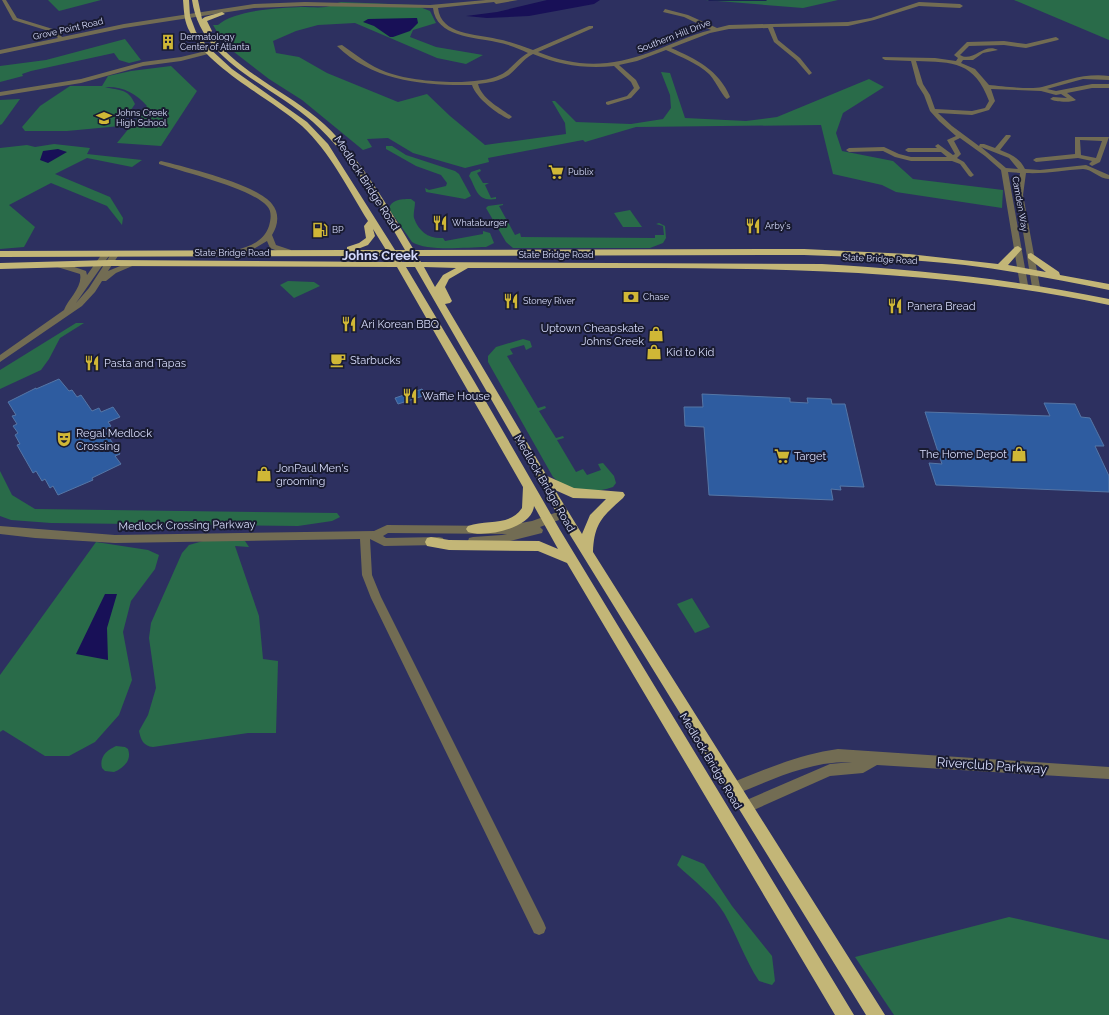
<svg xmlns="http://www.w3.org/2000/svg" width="1109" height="1015" viewBox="0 0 1109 1015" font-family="Raleway,sans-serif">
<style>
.green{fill:#296b49}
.water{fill:#181057}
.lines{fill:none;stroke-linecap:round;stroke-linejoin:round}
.stream{stroke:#181057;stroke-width:1.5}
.building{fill:#2e5ca0;stroke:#5576a6}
.street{fill:#726c53;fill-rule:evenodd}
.highway{fill:#c3b677;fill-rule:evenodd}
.labels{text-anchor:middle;stroke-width:4;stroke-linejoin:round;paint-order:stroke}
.far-street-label{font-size:9px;fill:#d8ddfc;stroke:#191b31}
.far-poi-label{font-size:9px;fill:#d8ddfc;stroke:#191b31;text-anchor:start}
.street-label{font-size:11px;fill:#d8ddfc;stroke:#191b31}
.poi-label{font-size:11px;fill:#d8ddfc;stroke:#191b31;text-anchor:start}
.far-district-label{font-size:13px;font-weight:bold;fill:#d3d9fd;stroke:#191b31}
.near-street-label{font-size:13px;fill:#d8ddfc;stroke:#191b31}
</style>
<rect width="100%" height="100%" fill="#2d3060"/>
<path class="green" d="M48,0H101L59,11Z
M705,0H838L803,8Z
M1014,0H1109V40Z
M341,2L415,5L430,11L436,23L413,30L410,37L436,47L483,55L466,64L437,58L355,23L318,25L296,31L273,41L276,53L299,57L327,73L398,102L427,94L450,116L485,145L566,134L565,123L552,101H555L576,122L631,124L663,119L671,108L670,95L661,72L670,73L685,118L746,121L777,117L869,79L884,87L843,113L836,133L842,151L893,161L913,179L1003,190L1002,208L896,192L882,185L833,174L821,125L636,127L585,142L583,140L488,158L489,162L465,168L413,153L388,138L367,139L372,147L363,150L302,100L269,79L225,45L213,25H218C235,10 279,8 301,7C310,7 318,8 326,7C331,6 336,3 341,2Z
M125,39L141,60L129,63L119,60L114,53L31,71L22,74L23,76L0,82V66L46,60Z
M171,66L197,91L161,146L117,143L147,106C136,93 122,86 105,87C120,91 128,88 135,104L120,126L67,131H25L22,127L40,106L70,86H102L108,76L131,71Z
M20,99L2,124L0,125V100Z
M54,144L90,148L87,154L142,160L132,167L87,158L55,174L110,197L123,218L122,225L107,206L51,183L9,205L35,227L24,247L0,249V148L27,145L35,147Z
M386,146H392L406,155L455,171L459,174L471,196L465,199L426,192L425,188L429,190L446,186L447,183L441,175L416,166L386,149Z
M480,169L481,171L477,173L483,183H489L485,185L491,198L496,197V199C477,202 477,190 469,176L471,172Z
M411,199L415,202C415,207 413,214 414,218C419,232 429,239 443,238L445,241L483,234V231L490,233L494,243L486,247C466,247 428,252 412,242L389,209C391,199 403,199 411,199Z
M503,204V205L499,206L515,235L520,233L521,237L655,238V235H664L663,226L656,224L659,223L665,226L666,238L663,243L650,248H513L506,242L486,208L488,206Z
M630,210L642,227H623L614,213Z
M288,281L314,282L320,286L294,298L280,285Z
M76,323H84L60,338L49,359L41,370L0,389V370Z
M523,339L530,341L532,347L526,350L524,345L510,349L513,354L507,356L538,408L545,406L546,408L539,411L556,438L563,436L564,438L557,440L576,472L583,469L587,475L601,470L598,464L603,463L614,476L616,483L613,487C593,494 569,493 553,477L488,362V356L496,347Z
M0,471L12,495L35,509L337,513L340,517L332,521L298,526L51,523L11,520L0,516Z
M203,541H245L249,547L235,546L259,616L263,659L278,661L276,733H248L153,747C143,746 141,740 139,731L148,715L156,688L149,638L151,623L182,553L189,545Z
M96,542L148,550L159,555L155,569L131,601L123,632L132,680L119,715L95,742L69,756H45L3,730L0,732V675Z
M692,598L710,627L695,633L677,604Z
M116,746L125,747L128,749C132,760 124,768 114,772L105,771L102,768C99,757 107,750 116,746Z
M682,855L704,864L732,906L772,956L775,981L772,985L759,981C745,960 737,935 724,913C714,896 692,879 677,865Z
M1009,917L1109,940V1015H894L855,957Z"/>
<path class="water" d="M547,0H600L594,4L529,16L487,18L466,16L497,12Z
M415,18H417L418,23L410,31L393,37H390L374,26L363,22L368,19Z
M58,149L67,152L48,163L40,160L43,151Z
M105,594H117L107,628L108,660L76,654Z"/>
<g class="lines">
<path class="stream" d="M709,0H766"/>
</g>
<path class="building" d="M59,379L69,391L72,390L77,397L81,395L92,411L99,408L101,412L113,407L120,417L108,422L111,426L104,430L120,454L115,456L121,464L92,478L93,480L58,495L53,486L50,488L45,479L42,481L36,471L33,473L17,445L20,444L15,435L18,433L13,426L17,424L12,416L16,415L8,402L36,388V389Z
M422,389L426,395L398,404L395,398Z
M702,394L790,398V402L808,403L807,398L831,399L832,404H845L864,487L840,486L841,490L831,489L833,500L709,495L704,427L685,426L684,407H703Z
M1044,403L1075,404L1081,417L1090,418L1104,446H1095L1109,476V492L936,485L929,463L942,464L925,412L1050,416Z"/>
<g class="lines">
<path class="street" d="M2,0H6L17,18L56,30L62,37L124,24L254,4L305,2L430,5L486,0H518L496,4L494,2L438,8C441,35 476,34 497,39C509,41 521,46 533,50L589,26H593V28L538,52C578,68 610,67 651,52C671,45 690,35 711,30L684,17L663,12L665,9L688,15L717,28L729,25L848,22L871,18L919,2L960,4L963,6L960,8L919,6L874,20L848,26L773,27L778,40L800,58L812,73L809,75L796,60L774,42L768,28L729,29L710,33L671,48C696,59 719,70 730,97L727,99C723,97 715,80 709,74C697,63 681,57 666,50L637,61L619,65L636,80L640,88L631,98L608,105L606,104V102L627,96L634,88L631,82L614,66C585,69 560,65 533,54C522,60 518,68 509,75C500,81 488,83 478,84C482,99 499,107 511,116L512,117L509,119C497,114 476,98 472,85C426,86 372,81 337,46L342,45C356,55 370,66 386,72C411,82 476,87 500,75C511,70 517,59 528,53C518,48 507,44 496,42C474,37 436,37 433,8L305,6L254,8L124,28L0,54V50L58,38L52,32L13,20Z
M1056,37L1059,39L1058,40L1026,48L1004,45L969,46L960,55C973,63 984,42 998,50L983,53L973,60H963L961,63L975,69L989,85C1002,86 1030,90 1042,87C1065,81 1084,73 1109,76V80L1083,79L1047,89L1056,91L1092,84H1109V88H1092L1067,93L1076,100C1071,103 1055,102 1050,99L1053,97L1067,98L1061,94L1056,95L1041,91L991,89L995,101L989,110L972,115L938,113L952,126L979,146L980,144H984L995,148L1006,135H1010L1011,136L1000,150C1010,154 1020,158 1025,169L1040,170L1086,165L1109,175V179C1099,179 1092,169 1083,169C1064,170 1045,174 1026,173L1023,195L1040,287L1036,289L1032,287L1017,195L1020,173L1008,172L1028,285L1024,287L1020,285L1001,170L985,156L960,138L954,141L961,154L957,158L964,162L973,174L974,175L971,177L969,176L960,164L952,161H911L895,157L883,151L849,152L846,150L849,148L884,147L899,154L911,157H947L941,152H908L905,150L908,148H937L935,146L938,144L953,155L955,154L947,140L956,136L939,121L930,111L924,95L917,84L911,61L885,60L882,58L883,57L935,58L956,61L958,58L954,55L967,42L1004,41L1026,44ZM916,61C953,62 975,62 989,101L985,108L972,111L935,109L930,95L923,84ZM981,147L1009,158L1018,169L1006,168Z
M210,50L213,52L212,53L181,61L143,66L81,83L0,96V92L81,79L143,62L181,57Z
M1075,137H1109L1100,162L1092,166L1089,164L1092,161L1078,158L1036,162L1033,160L1036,158L1075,154ZM1080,140L1102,141L1096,158L1081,155Z
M161,161C186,167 258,185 272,204C280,214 278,225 272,235L276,245L291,250V254H285L270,248L267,241L252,250L236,254V250C251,246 264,241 269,226C271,219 272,211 267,206C251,188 183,172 159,164V162Z
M104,251H110L111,253L76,303L89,288L113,251H119L120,253L108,271L130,262H133L137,264L116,273L106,281H102L95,292L82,306L0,362V355L64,310C68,299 83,287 80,274L54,266V262H60L86,271L87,275Z
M563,510L567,511L568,514L567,517L540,527L543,530L542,533L502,543L473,545L469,544L468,541L469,538L473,537L502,535L507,534L388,533L383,536L386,538L439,537L443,538L444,541L443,544L439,545L384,546L370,539L372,575L381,597L544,923L546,928L544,933L539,935L534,933L371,598L362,575L360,539L115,543L35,538L0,534V526L115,535L374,531L387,525L504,526L532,521Z
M838,749L1109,767V779L877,765L863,773L830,776L747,813L742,812L741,807L742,802L830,764L852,762C810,761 774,779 736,794L731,793L730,788L731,783C766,769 800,754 838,749Z"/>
<path class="highway" d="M183,0H189L190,16L196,32L208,47L232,69L307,122L328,144L395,250H405C379,205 352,157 313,122C271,84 201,63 192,0H198L202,19L205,17L222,12L225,14L207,21L212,31L210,33C234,69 283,90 317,118C356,150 388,207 414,250L804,249L909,254L998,264L1015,247L1018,246L1022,249L1008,265L1046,272L1028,258V254L1031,253L1059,272L1060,275L1109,284V290C1061,280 1013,271 965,265C912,259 858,257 804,255L417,256L421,262L822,264C919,270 1014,279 1109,299V305C898,260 683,269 468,268L449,279L445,287L452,301L450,303L445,304L547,476L574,488L623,492L625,495L623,498C603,516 594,523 593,552L885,1015H866L559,517L415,267H406L474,381L560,530L854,1015H835L567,563L538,551L449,550L427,546L425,542L427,538L431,537L449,540L539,541L558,549L534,506C532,529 484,538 468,532L466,529L468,526C487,519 509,527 522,508L523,487L397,267L110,266L0,269V263L110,260L393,262L390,256L0,257V251L347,250V247L359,243L366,238L364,226L368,221C348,189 330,152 302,126C269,97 212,71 190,32C184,22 184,11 183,0ZM373,229L386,250H355L368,245L375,236ZM399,256H408L412,262H402ZM424,267L456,268L443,275L435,287ZM555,490L573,498L606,499L590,515L582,534Z"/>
</g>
<defs>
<symbol id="building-bare" viewBox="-9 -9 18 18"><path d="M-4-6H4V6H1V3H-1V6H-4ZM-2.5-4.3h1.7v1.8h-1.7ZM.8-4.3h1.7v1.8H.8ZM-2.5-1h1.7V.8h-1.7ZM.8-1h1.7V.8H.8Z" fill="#d0b736" stroke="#191b31" stroke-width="2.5" paint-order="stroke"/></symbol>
<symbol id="school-bare" viewBox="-9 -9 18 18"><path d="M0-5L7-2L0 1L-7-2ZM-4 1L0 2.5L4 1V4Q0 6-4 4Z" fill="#d0b736" stroke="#191b31" stroke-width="2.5" paint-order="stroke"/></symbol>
<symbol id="supermarket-bare" viewBox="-9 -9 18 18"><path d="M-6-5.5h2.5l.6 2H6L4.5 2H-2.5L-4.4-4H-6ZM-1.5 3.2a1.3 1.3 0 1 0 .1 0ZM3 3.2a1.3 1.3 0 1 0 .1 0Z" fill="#d0b736" stroke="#191b31" stroke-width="2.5" paint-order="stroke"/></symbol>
<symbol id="restaurant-bare" viewBox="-9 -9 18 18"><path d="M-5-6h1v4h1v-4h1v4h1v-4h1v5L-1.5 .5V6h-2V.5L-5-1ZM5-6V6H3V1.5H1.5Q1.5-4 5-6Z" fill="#d0b736" stroke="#191b31" stroke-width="2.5" paint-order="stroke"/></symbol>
<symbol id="fuel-bare" viewBox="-9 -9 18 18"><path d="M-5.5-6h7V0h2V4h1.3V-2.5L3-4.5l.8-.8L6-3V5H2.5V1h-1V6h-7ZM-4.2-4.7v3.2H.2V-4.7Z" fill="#d0b736" stroke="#191b31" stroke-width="2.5" paint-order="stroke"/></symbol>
<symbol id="bank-bare" viewBox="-9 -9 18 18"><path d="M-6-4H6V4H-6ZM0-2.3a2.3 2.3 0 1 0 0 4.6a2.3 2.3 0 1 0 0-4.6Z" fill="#d0b736" stroke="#191b31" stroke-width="2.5" paint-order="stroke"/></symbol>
<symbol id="shop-bare" viewBox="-9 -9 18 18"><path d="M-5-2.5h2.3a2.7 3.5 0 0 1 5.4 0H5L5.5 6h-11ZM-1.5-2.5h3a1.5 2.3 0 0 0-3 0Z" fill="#d0b736" stroke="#191b31" stroke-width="2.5" paint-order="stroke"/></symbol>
<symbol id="cafe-bare" viewBox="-9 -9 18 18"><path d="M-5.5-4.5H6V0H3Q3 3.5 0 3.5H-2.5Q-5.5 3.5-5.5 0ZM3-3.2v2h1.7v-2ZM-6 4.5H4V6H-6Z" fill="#d0b736" stroke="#191b31" stroke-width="2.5" paint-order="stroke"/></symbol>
<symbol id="theatre-bare" viewBox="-9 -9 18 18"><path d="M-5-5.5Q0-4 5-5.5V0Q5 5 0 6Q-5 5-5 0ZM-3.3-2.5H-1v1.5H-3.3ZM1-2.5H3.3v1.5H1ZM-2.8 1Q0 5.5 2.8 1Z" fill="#d0b736" stroke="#191b31" stroke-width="2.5" paint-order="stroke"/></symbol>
</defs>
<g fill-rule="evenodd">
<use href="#building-bare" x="157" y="31" width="22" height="22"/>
<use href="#school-bare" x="93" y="107" width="22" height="22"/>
<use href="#supermarket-bare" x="545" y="161" width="22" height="22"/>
<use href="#restaurant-bare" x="429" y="212" width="22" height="22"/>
<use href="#restaurant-bare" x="742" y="215" width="22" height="22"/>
<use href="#fuel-bare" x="309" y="219" width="22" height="22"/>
<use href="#bank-bare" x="620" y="286" width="22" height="22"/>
<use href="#restaurant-bare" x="500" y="290" width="22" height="22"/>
<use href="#restaurant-bare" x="884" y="295" width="22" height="22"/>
<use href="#restaurant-bare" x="338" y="313" width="22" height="22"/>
<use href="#shop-bare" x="645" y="323" width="22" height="22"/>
<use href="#shop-bare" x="643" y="341" width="22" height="22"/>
<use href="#cafe-bare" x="327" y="349" width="22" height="22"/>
<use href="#restaurant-bare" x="81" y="352" width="22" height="22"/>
<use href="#restaurant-bare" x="399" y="385" width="22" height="22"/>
<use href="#theatre-bare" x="53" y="428" width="22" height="22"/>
<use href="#shop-bare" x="1008" y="443" width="22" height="22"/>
<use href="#supermarket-bare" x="771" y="445" width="22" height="22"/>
<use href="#shop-bare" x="253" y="463" width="22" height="22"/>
</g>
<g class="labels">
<g class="far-street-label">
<text transform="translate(68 29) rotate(-13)" y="3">Grove Point Road</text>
<text transform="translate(674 36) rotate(-21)" y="3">Southern Hill Drive</text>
<text transform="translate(1020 204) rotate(80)" y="3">Camden Way</text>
<text x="232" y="256">State Bridge Road</text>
<text x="556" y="258">State Bridge Road</text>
<text transform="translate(880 259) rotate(3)" y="3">State Bridge Road</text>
</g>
<g class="far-poi-label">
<text x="180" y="40">Dermatology<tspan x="180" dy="10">Center of Atlanta</tspan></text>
<text x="116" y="116">Johns Creek<tspan x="116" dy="10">High School</tspan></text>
<text x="568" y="175">Publix</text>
<text x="452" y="226">Whataburger</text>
<text x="765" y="229">Arby's</text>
<text x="332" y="233">BP</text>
<text x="643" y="300">Chase</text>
<text x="523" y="304">Stoney River</text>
</g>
<g class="street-label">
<text transform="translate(367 183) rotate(57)" y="4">Medlock Bridge Road</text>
<text transform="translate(545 483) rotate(60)" y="4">Medlock Bridge Road</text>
<text transform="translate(187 525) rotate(-1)" y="4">Medlock Crossing Parkway</text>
<text transform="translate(711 761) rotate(59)" y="4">Medlock Bridge Road</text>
</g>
<g class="poi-label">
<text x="907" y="310">Panera Bread</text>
<text x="361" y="328">Ari Korean BBQ</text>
<text x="644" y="332" text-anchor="end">Uptown Cheapskate<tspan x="644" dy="13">Johns Creek</tspan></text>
<text x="666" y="356">Kid to Kid</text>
<text x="350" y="364">Starbucks</text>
<text x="104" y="367">Pasta and Tapas</text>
<text x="422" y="400">Waffle House</text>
<text x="76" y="437">Regal Medlock<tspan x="76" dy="13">Crossing</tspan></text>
<text x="1007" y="458" text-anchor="end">The Home Depot</text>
<text x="794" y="460">Target</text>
<text x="276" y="472">JonPaul Men's<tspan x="276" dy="13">grooming</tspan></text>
</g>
<g class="far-district-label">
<text x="380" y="260">Johns Creek</text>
</g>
<g class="near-street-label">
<text transform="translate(992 765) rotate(4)" y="5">Riverclub Parkway</text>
</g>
</g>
</svg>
